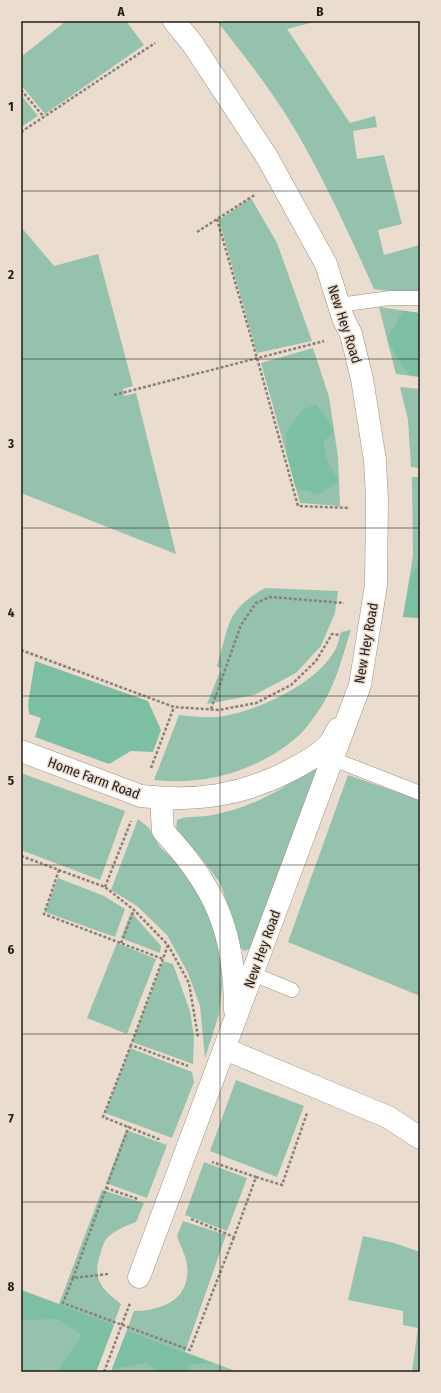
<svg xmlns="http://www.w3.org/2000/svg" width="441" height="1393" viewBox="0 0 441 1393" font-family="'Fira Sans Condensed',sans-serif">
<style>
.green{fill:#94c2ad}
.forest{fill:#7cbfa2}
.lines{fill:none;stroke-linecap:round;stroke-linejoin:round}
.service-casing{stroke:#9e9285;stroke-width:15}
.minor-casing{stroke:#9e9285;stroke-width:23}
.path{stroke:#8a8177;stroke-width:2.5;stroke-dasharray:3 2;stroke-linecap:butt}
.service{stroke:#fff;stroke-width:14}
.minor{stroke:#fff;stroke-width:22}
.grid{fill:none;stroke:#221d18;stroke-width:1;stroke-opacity:0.55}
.labels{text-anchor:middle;stroke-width:3;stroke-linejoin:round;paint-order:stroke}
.street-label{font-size:14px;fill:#221d18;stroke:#eadcce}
.neatline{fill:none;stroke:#221d18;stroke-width:1.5}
.grid-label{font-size:13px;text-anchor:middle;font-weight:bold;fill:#221d18}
</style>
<rect width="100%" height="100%" fill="#eadcce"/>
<path class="green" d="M66,21H126L144,45L45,114L21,85V57Z
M217,21H318L287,29L350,123L375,116L377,127L353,131L357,159L384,155L402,224L378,230L384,255L420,245V295L374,289C350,236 326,183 297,133C274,93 245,57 217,21Z
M21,95L38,116L21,127Z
M251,198L277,243L312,341L257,353L219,220Z
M21,227L54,266L98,254L133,386L123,389L124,396L136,393L176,554L21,493L23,481H21Z
M379,307L420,313V377L396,374Z
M313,348L329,397L338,457L340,506L300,503L261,363Z
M400,387L420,389V468L411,467L408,420Z
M412,477H420V618L403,617L413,556Z
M265,588L338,591L335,613L321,646L296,673L254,695L207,704L221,669L217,666C230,625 224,612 265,588Z
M351,630C343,654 337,680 324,702C318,712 305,731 296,738C257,771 205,786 154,780L179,715C191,716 204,718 216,717C254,713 316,685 335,650C338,645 339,638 341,632Z
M312,768L319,771L250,949L244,951L240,947L236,927L220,883L199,855L176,831L177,820C188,815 201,818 213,815C252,807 281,791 312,768Z
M21,773L125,811L100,880L21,850Z
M348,775L420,800V996L288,942Z
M138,819L149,828L160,847L181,867L208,910L221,953L222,988L219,1014L205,1058L200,1006L188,973L167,935L137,906L111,890Z
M58,878L104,896L125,909L115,937L45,912Z
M131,912L161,946L160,953L121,938Z
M117,943L156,959L127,1034L87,1018Z
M163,961L173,964L190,1011L194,1037L193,1064L132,1042Z
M130,1048L192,1072L194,1082L172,1138L105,1113Z
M236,1080L304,1106L277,1177L210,1151Z
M126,1130L167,1145L147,1198L106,1183Z
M204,1162L247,1178L227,1231L185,1215Z
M102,1190L144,1203L136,1222C126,1226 115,1230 107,1238C104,1241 102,1248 101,1252C91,1278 101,1289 121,1304L96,1372H21V1290L59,1304Z
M183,1221L226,1235L185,1352L238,1372H111L134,1311C163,1311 191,1299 187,1265C186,1256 180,1245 177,1236Z
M363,1236L394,1243L420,1252V1372H412L418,1328L403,1325V1311L348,1300Z"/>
<path class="forest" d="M403,311L420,313V377L410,375L401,364L387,339Z
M316,405L326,417L334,432L323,442L327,461L339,481L319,494L296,488L287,455L286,433L302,410Z
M420,562V618L403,617L410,578Z
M35,661L148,701L161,730L153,752L131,751L109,764L35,737L41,718L29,714L28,704Z
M21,1290L114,1325L96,1372H21L26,1369L57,1372L82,1335L58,1319L21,1320Z
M127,1331L213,1363L188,1364L190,1372H158L147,1363L112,1369Z"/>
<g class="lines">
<defs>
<path id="service" d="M339,305L390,298H420
M333,759L420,793
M253,974L292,990"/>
<path id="minor" d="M21,751L141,796C194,802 240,796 287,772C301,765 318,756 328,745C332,741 335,734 338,729
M161,799L163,831C216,887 235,933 235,1010
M225,1049L388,1117L420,1138
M139,1277L360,685L376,585L377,500L375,460L362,379L351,334L343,318L326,264L267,157L192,43L174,21"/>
</defs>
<use href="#service" class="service-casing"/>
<use href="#minor" class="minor-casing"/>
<path class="path" d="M21,90L44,117
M21,132L155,43
M217,219L257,358L298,506L350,508
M197,232L256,194
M114,395L324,341
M21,650L174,707L219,710L256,703L291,685L316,661L332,634L340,635
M211,709L241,625L256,603L270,597L344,603
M151,768L174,707
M21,856L105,887L134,910L168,945L189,983L198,1037
M59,870L44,914L163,959
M105,887L131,821
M121,943L134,910
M168,945L131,1045L188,1066
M131,1045L103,1117L161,1140
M256,1177L282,1185L307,1113
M106,1188L138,1199
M191,1219L234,1237L256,1177L212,1162
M108,1274L73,1278L129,1126
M73,1278L63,1303L190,1350L234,1237
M104,1372L130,1303"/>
<use href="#service" class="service"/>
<use href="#minor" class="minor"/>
</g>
<path class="grid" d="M220,21V1372M21,191H420M21,359H420M21,528H420M21,696H420M21,865H420M21,1034H420M21,1202H420"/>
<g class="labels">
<g class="street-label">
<text transform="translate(345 324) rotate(72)" y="5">New Hey Road</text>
<text transform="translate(366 643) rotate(-80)" y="5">New Hey Road</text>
<text transform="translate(94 778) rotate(20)" y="5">Home Farm Road</text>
<text transform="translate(262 949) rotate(-70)" y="5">New Hey Road</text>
</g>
</g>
<rect width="441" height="1393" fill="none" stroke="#eadcce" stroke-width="44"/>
<rect x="22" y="22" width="397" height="1349" class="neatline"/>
<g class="grid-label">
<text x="121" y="16">A</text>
<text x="320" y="16">B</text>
<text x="11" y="111">1</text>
<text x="11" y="279">2</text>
<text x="11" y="448">3</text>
<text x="11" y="617">4</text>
<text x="11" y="785">5</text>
<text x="11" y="954">6</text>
<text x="11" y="1123">7</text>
<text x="11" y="1291">8</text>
</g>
</svg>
